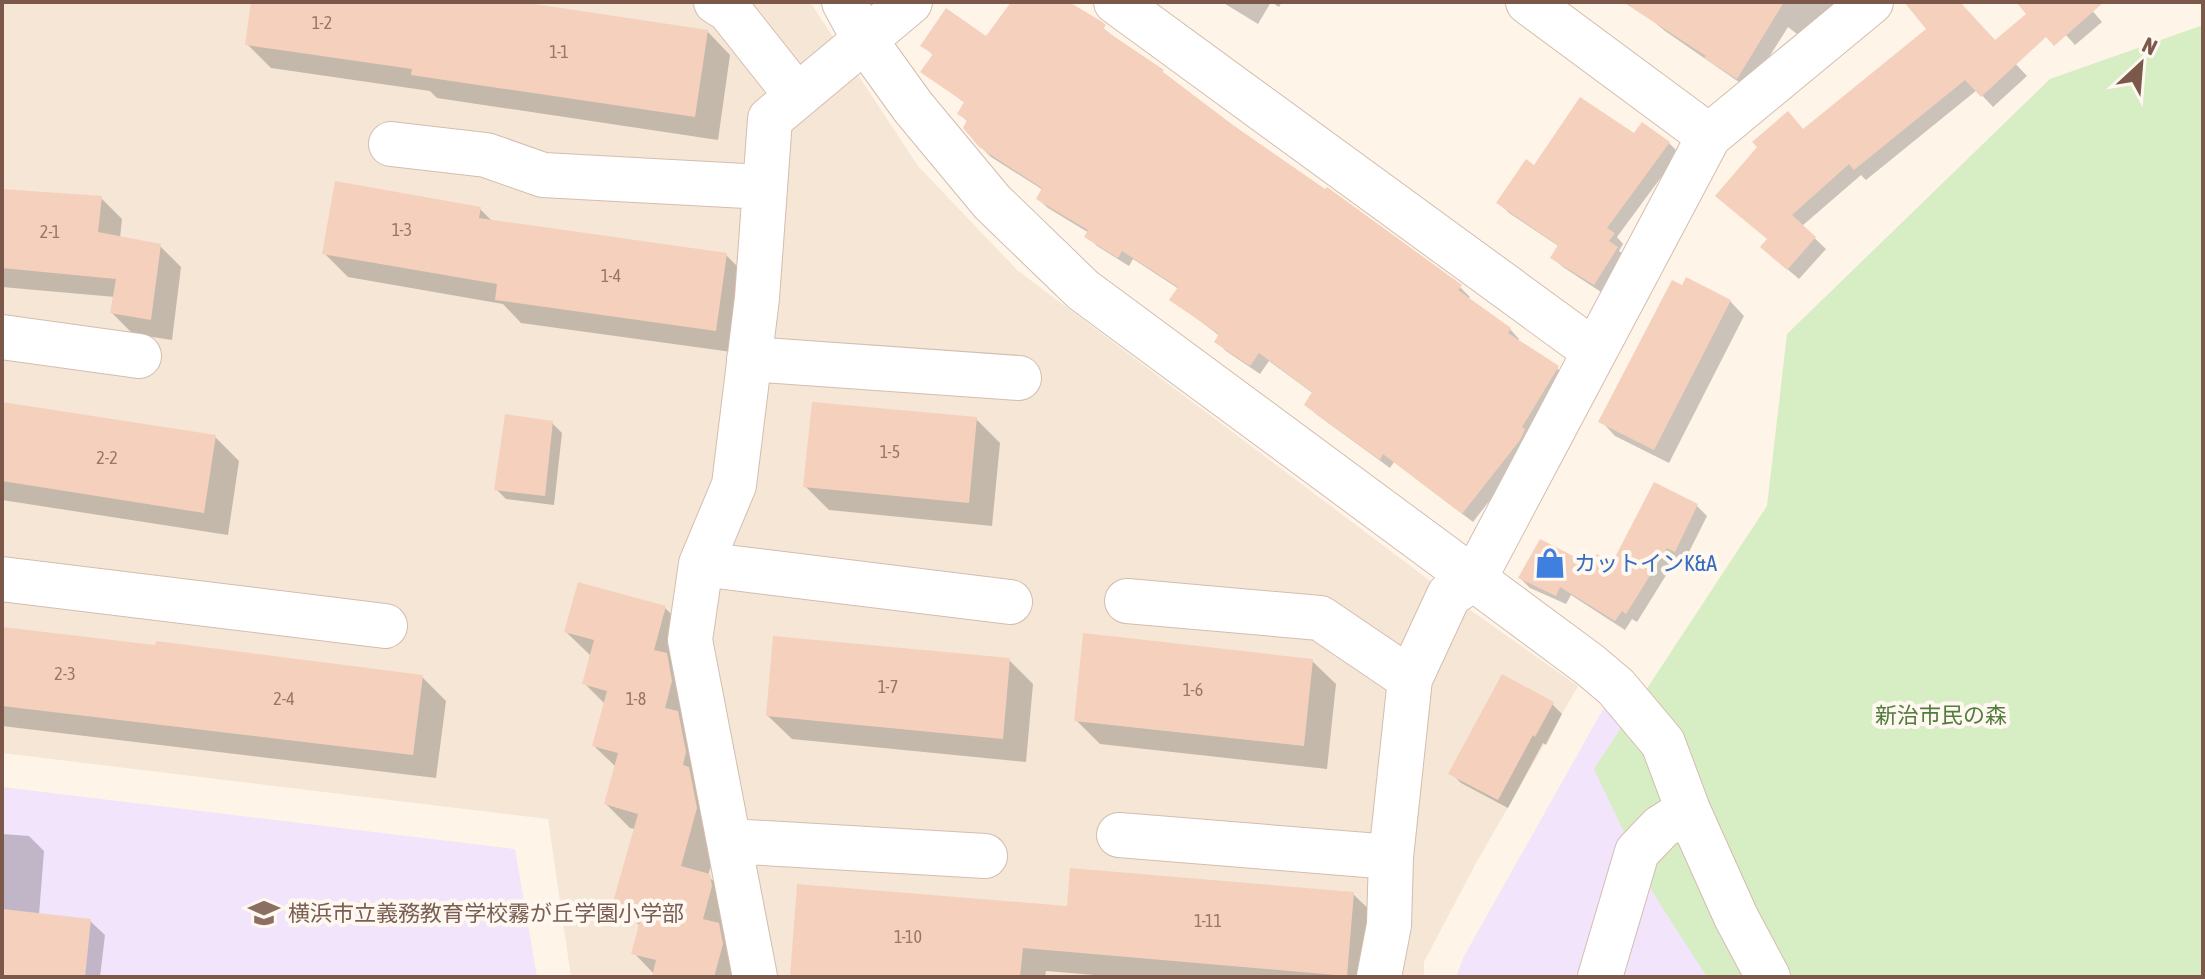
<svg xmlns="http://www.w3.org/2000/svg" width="2205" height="979" viewBox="0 0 2205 979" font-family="'Asap Condensed','Noto Sans JP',sans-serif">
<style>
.residential{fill:#f6e6d5}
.education{fill:#f1e4fb}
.green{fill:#d7edc4}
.shadow{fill:#0003}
.building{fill:#f5d1bd}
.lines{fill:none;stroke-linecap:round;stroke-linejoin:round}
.minor-casing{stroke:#d4bdaf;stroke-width:46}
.minor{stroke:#fff;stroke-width:44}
.labels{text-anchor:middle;stroke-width:8;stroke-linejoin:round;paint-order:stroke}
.number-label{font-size:18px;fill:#9a7666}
.shop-label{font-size:22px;fill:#366cbe;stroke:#fff8f0;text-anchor:start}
.park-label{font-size:22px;fill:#527b3d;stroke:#fff8f0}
.education-label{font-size:22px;fill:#785e54;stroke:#fff8f0;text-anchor:start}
</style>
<rect width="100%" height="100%" fill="#fef4e8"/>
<path class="residential" d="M2,2H810L918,166L1017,270L1449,595L1578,686L1476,863L1424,962V977H571L548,819L2,753Z"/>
<path class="education" d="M1606,704L1629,723L1752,977H1456L1463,958Z
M2,787L515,849L537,977H2Z"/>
<path class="green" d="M2203,25V977H1707L1653,893L1594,769L1767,506L1787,334L2050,79Z"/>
<path class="shadow" d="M253,2H508L707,31L730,55L718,140L437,98L430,91L271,68L247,44Z
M1013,2H1069L1231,127L1460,287L1470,297L1468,299L1510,329L1519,339L1518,342L1557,368L1567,378L1529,450L1473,522L1394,462L1390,468L1316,414L1306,404L1314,394L1269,361L1260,374L1226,351L1217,342L1220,336L1172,300L1179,289L1133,259L1129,266L1097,246L1087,236L1089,233L1048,208L1038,199L1043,190L991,157L980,146L968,122L959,113L965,103L923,72L934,56L923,45L987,39Z
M1222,2H1282L1279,7L1271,2L1258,24Z
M1630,2H1835L1806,41L1788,27L1749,89L1665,31Z
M1923,2H1958L2027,76L1993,107L1977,90L1866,180L1861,175L1802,226L1826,249L1799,279L1774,258L1769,240L1804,131L1929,29Z
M2036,2H2085L2102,22L2075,45Z
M1634,136L1669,143L1679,153L1617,237L1623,244L1619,251L1627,258L1604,294L1563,267L1553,258L1560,247L1509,213L1499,203L1535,168Z
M2,191L101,198L122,219L120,238L160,246L181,267L172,340L133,334L112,313L115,297L2,287Z
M480,209L493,222L726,255L750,279L739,353L521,323L503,304L348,277L324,253Z
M1683,288L1730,301L1744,316L1669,463L1615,436L1601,421Z
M2,404L215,437L239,461L228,535L2,500Z
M976,419L1000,443L992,526L829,510L806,487Z
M552,423L562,433L554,505L506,499L496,489Z
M1654,484L1697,506L1707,516L1685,560L1678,556L1637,622L1632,619L1625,630L1571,595L1566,604L1530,588L1520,578L1589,566H1613Z
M665,608L689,631L720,833L708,876L733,900L744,977H654V974L634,953L639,925L615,901L635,829L630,828L606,804L616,767L594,746L605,704L585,684L590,655L566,632Z
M2,629L422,677L446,701L436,778L2,726Z
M1009,660L1033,684L1026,762L792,739L768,716Z
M1312,661L1336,684L1327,769L1100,744L1076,720Z
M1552,704L1562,714L1546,745L1543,743L1508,808L1461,783L1451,773Z
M2,834L29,836L44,851L39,915L90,921L105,935L100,977H2Z
M1353,894L1377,917L1372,977H1119L1046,971L1045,977H799L1069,908Z"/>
<path class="building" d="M251,2H521L708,30L695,117L411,75L412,69L245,45Z
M1011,2H1069L1101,21L1106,25L1103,29L1164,70L1163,72L1233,125L1325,189L1327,187L1462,285L1458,290L1511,328L1508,333L1559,366L1522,427L1525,429L1520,440L1462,514L1383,454L1380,460L1304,405L1312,392L1259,353L1250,366L1214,342L1219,334L1169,300L1178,287L1122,251L1118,258L1084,237L1088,230L1036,199L1042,188L979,147L963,128L967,120L957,114L964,102L920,72L933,54L920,46L946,8L986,36Z
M1623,2H1784L1737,79L1704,58L1706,56Z
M1904,2H1960L1995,40L2026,14L2016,2H2104L2054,46L2046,37L1981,97L1965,80L1854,170L1849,164L1792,215L1816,237L1787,270L1760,247L1767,239L1715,196L1757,147L1752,142L1788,111L1803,129L1926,29Z
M1580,97L1634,133L1642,122L1670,142L1607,228L1615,233L1609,241L1618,247L1594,285L1550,258L1558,245L1496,203L1526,159L1534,165Z
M335,181L481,207L479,218L727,253L716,331L495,300L497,284L322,254Z
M2,189L102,196L98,232L161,244L151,320L110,313L116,279L2,268Z
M1686,277L1731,300L1654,450L1598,422L1672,280L1682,285Z
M2,402L216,435L204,513L2,481Z
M812,402L977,417L969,503L803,487Z
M505,414L553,421L545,496L494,490Z
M1654,482L1698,504L1675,552L1667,548L1626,614L1622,611L1615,621L1560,587L1556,596L1518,578L1540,539L1589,564L1597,554L1612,563Z
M578,582L666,606L654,650L667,653L672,681L665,708L678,711L686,752L683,765L689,767L697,808L681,866L710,874L712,886L703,919L719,923L723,944L714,977H652L656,960L631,954L643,910L613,902L638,814L604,804L618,753L592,746L607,691L582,684L594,640L564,632Z
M2,627L155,645L156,641L423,675L413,755L2,706Z
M1083,633L1313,659L1304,746L1074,721Z
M773,636L1010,658L1003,739L766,716Z
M1502,674L1554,702L1535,737L1533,735L1498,800L1448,774Z
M1070,868L1354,892L1347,976L1023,948L1020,977L832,975L831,977H790L797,884L1067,906Z
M2,909L91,919L85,977H2Z"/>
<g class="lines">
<defs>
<path id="minor" d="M716,2L729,10L797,96
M844,2L864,39L913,107L992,202L1083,290L1474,579L1590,665L1616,687L1663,743L1688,810L1736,917L1768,977
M1116,2L1594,351
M1528,2L1709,136
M391,144L486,155L543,175L765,187
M2,337L139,356
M749,359L1019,378
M701,564L1010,602
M2,579L385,626
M1127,601L1320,618L1410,679
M1119,835L1391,857
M730,841L985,856
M755,977L690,640L701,564L734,485L757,298L770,119L910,2
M1379,977L1389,925L1391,857L1410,679L1449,595L1474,579L1709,136L1871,2
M1600,977L1637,852L1661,827L1688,810"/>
</defs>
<use href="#minor" class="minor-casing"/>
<use href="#minor" class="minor"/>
</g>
<defs>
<symbol id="shop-bare" viewBox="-9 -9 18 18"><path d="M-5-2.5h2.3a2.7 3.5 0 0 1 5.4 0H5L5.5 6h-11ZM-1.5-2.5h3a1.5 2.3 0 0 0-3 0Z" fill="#3f7fe0" stroke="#fff8f0" stroke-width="2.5" paint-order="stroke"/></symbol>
<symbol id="school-bare" viewBox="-9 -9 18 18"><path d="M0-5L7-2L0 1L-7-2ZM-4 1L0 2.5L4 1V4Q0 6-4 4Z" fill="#8d6e63" stroke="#fff8f0" stroke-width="2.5" paint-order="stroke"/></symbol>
</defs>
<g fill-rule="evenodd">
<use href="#shop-bare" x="1528" y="541" width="44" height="44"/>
<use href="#school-bare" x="242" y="891" width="44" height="44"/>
</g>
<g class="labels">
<g class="number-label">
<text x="322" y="29">1-2</text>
<text x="559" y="58">1-1</text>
<text x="402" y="236">1-3</text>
<text x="50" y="238">2-1</text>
<text x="611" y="282">1-4</text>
<text x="890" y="458">1-5</text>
<text x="107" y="464">2-2</text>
<text x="65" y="680">2-3</text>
<text x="888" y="693">1-7</text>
<text x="1193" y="696">1-6</text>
<text x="284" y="705">2-4</text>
<text x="636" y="705">1-8</text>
<text x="1208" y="927">1-11</text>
<text x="908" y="943">1-10</text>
</g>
<g class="shop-label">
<text x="1574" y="571">カットインK&amp;A</text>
</g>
<g class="park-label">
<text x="1941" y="723">新治市民の森</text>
</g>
<g class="education-label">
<text x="288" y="921">横浜市立義務教育学校霧が丘学園小学部</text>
</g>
</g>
<rect width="2205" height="979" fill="none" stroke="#7b5849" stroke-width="8"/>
<g transform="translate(2141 64) rotate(26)" stroke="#fff8f0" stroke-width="6" paint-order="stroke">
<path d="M0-6L14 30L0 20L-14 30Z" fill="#7b5849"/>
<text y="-12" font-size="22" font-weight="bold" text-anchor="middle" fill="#7b5849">N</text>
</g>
</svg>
